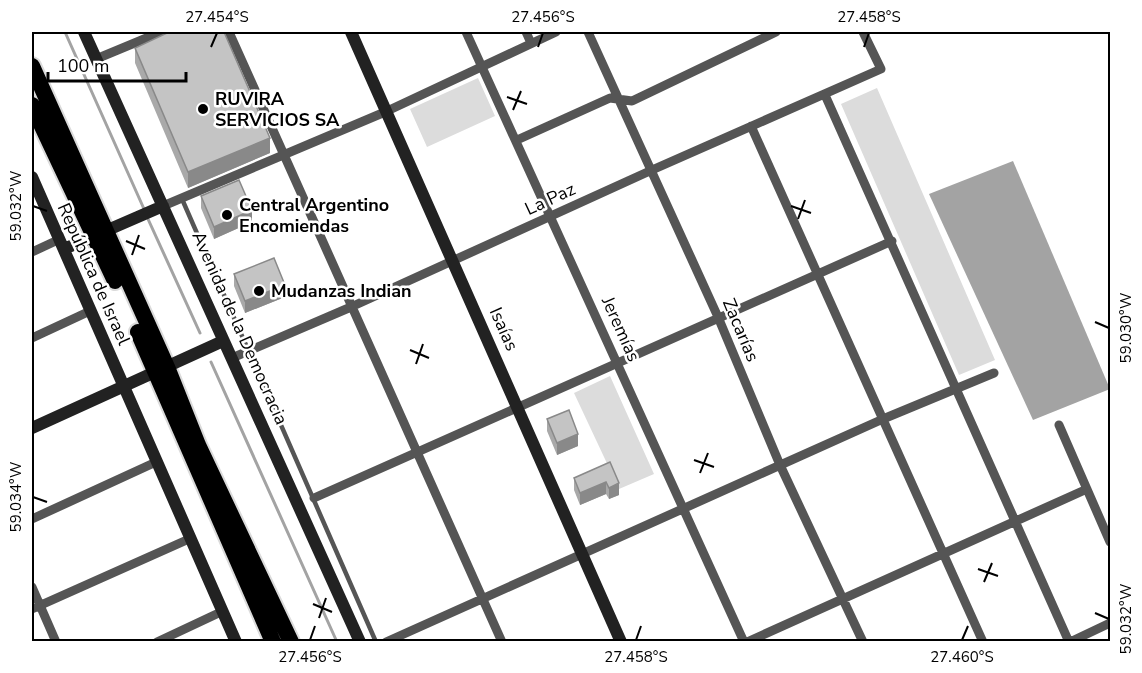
<svg xmlns="http://www.w3.org/2000/svg" width="1142" height="673" viewBox="0 0 1142 673" font-family="'Nunito Sans',sans-serif">
<style>
.green{fill:#dcdcdc}
.water{fill:#a3a3a3}
.lines{fill:none;stroke-linecap:round;stroke-linejoin:round}
.stream{stroke:#a3a3a3;stroke-width:3}
.highway-casing{stroke:#dbdbdb;stroke-width:20}
.lane{stroke:#555;stroke-width:4.5}
.street{stroke:#555;stroke-width:9}
.secondary{stroke:#222;stroke-width:12}
.highway{stroke:#000;stroke-width:16}
.wall{fill:#a9a9a9}
.shaded-wall{fill:#898989}
.building{fill:#c4c4c4;stroke:#898989;stroke-width:1.5}
.ticks{fill:none;stroke:#000;stroke-width:2}
.poi-dot{fill:#000;stroke:#fff;stroke-width:2}
.labels{text-anchor:middle;stroke-width:5;stroke-linejoin:round;paint-order:stroke}
.poi-label{font-size:18px;font-weight:bold;fill:#000;stroke:#fff;text-anchor:start}
.street-label{font-size:18px;fill:#000;stroke:#fff}
.neatline{fill:none;stroke:#000;stroke-width:2}
.ticks-label{font-size:15px;text-anchor:middle;fill:#000}
</style>
<rect width="100%" height="100%" fill="#fff"/>
<path class="green" d="M478,78L495,116L427,147L410,109Z
M877,88L995,360L959,375L841,104Z
M610,376L654,474L619,489L574,393Z"/>
<path class="water" d="M1013,161L1110,389L1033,420L929,194Z"/>
<g class="lines">
<path class="stream" d="M65,32L144,209
M148,219L200,333
M211,362L337,642"/>
<defs>
<path id="highway" d="M32,66L167,367L198,445L291,642
M32,105L115,281
M138,332L273,642"/>
</defs>
<use href="#highway" class="highway-casing"/>
<path class="lane" d="M182,199L376,642"/>
<path class="street" d="M229,32L502,642
M466,32L744,642
M526,32L531,43
M588,32L718,317L780,465L863,642
M96,59L161,32
M825,95L1069,642
M751,126L983,642
M517,140L610,98L632,101L776,32
M163,206L385,112L556,32
M32,252L60,239
M32,338L90,311
M232,358L351,307L652,170L881,69L863,32
M1059,425L1110,542
M314,498L892,241
M32,519L156,462
M32,587L56,642
M32,609L189,539
M157,642L223,611
M386,642L883,419L994,373
M747,642L1087,489
M1070,642L1110,623"/>
<path class="secondary" d="M84,32L360,642
M351,32L621,642
M32,177L236,642
M64,249L163,206
M32,428L223,341"/>
<use href="#highway" class="highway"/>
</g>
<path class="wall" d="M135,48L270,153L188,188L135,63Z
M201,196L252,222L214,239L201,208Z
M234,274L285,297L245,313L234,286Z
M547,419L578,446L557,455L547,431Z
M610,462L619,495L609,499L606,494L580,505L574,490V478Z"/>
<path class="shaded-wall" d="M270,138V153L188,188V172Z
M252,210V222L214,239V227Z
M285,285V297L245,313V301Z
M578,434V446L557,455V443Z
M606,482V494L580,505V493Z
M619,483V495L609,499V488Z"/>
<path class="building" d="M169,32H224L270,138L188,172L135,48Z
M239,180L252,210L214,227L201,196Z
M274,258L285,285L245,301L234,274Z
M569,410L578,434L557,443L547,419Z
M610,462L619,483L609,488L606,482L580,493L574,478Z"/>
<path class="ticks" d="M211,47L217,33M538,47L543,33M864,47L869,33M507,97L527,104M513,110L521,91M33,206L47,211M791,206L811,213M798,219L805,200M126,241L145,249M132,255L139,235M1095,322L1109,328M410,350L429,358M416,364L423,344M694,460L714,467M700,473L708,453M33,497L47,502M978,569L998,576M984,582L992,563M313,604L332,612M1095,613L1109,619M319,618L326,598M310,640L315,626M636,640L641,626M962,640L968,626"/>
<g class="poi-dot">
<circle cx="203" cy="109" r="6"/>
<circle cx="227" cy="215" r="6"/>
<circle cx="259" cy="291" r="6"/>
</g>
<g class="labels">
<g class="poi-label">
<text x="215" y="105">RUVIRA<tspan x="215" dy="21">SERVICIOS SA</tspan></text>
<text x="239" y="211">Central Argentino<tspan x="239" dy="21">Encomiendas</tspan></text>
<text x="271" y="297">Mudanzas Indian</text>
</g>
<g class="street-label">
<text transform="translate(550 199) rotate(-25)" y="6">La Paz</text>
<text transform="translate(94 274) rotate(66)" y="6">República de Israel</text>
<text transform="translate(240 328) rotate(66)" y="6">Avenida de la Democracia</text>
<text transform="translate(504 329) rotate(66)" y="6">Isaías</text>
<text transform="translate(621 329) rotate(66)" y="6">Jeremías</text>
<text transform="translate(741 330) rotate(67)" y="6">Zacarías</text>
</g>
</g>
<rect width="1142" height="673" fill="none" stroke="#ffffff" stroke-width="66"/>
<path d="M48 72v9h138v-9" fill="none" stroke="#000000" stroke-width="3"/>
<text x="57" y="72" font-size="18" fill="#000000" stroke="#ffffff" stroke-width="4.5" paint-order="stroke">100 m</text>
<rect x="33" y="33" width="1076" height="607" class="neatline"/>
<g class="ticks-label">
<text x="217" y="22">27.454°S</text>
<text x="543" y="22">27.456°S</text>
<text x="869" y="22">27.458°S</text>
<text transform="translate(16 206) rotate(-90)" y="5">59.032°W</text>
<text transform="translate(1126 328) rotate(-90)" y="5">59.030°W</text>
<text transform="translate(16 497) rotate(-90)" y="5">59.034°W</text>
<text transform="translate(1126 619) rotate(-90)" y="5">59.032°W</text>
<text x="310" y="662">27.456°S</text>
<text x="636" y="662">27.458°S</text>
<text x="962" y="662">27.460°S</text>
</g>
</svg>
